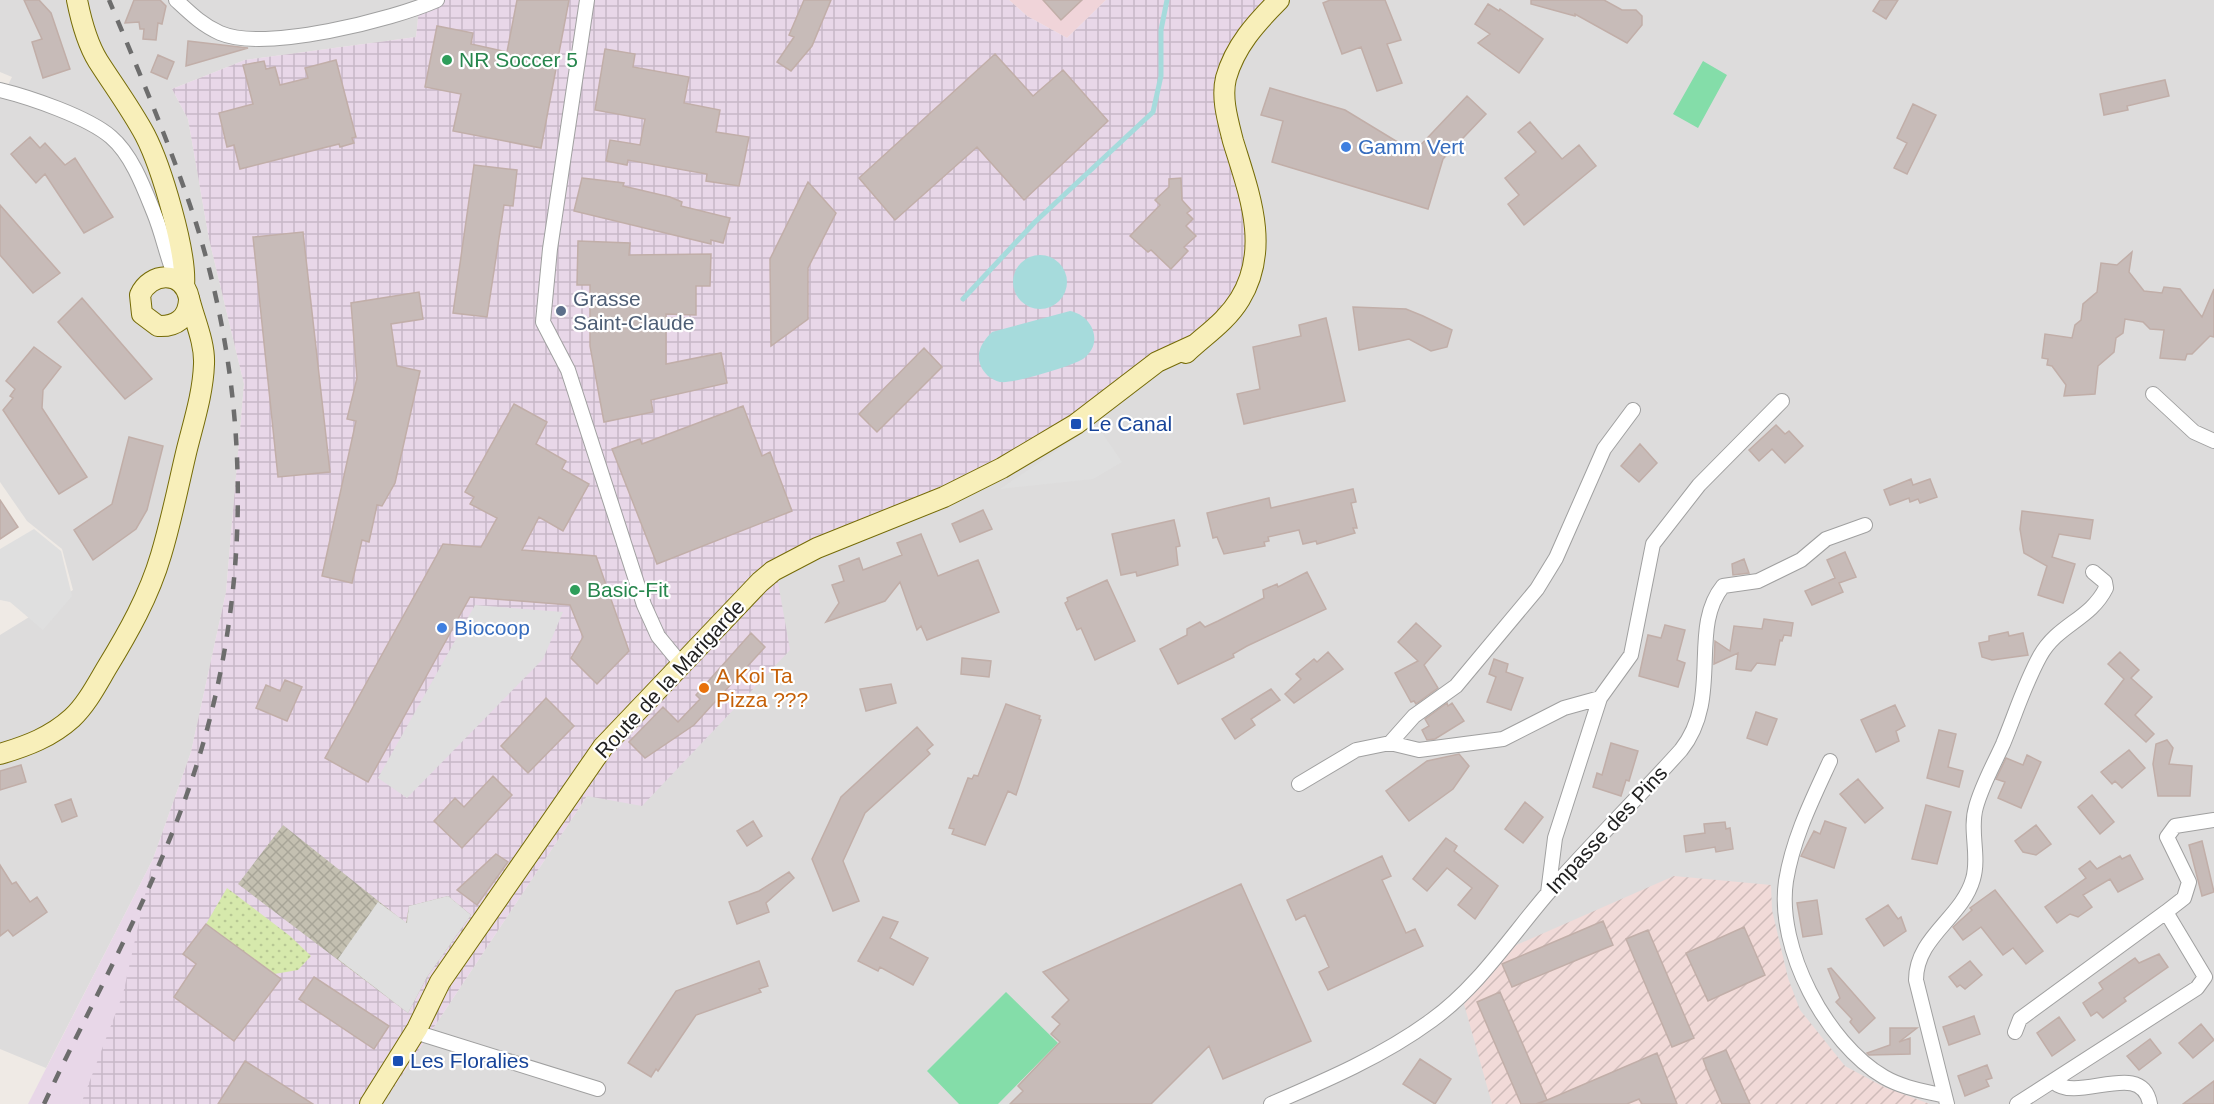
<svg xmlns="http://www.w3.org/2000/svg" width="2214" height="1104" viewBox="0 0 2214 1104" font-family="Helvetica,sans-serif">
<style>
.residential{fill:#dddcdc}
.commercial{fill:#f0d4d9}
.industrial{fill:url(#industrial-grid)}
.military{fill:url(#military-furrows)}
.railway{fill:#e8d7e8}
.construction{fill:url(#construction-cross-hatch)}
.grass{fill:url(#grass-dots)}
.pitch{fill:#84dda9}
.parking{fill:#dfdfdf}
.water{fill:#a6dbdc}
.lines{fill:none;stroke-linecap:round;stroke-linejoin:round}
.stream{stroke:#a6dbdc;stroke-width:5}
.building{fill:#c7bbb8;stroke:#c1aea8;stroke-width:1.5}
.street-casing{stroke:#a0a0a0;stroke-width:16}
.secondary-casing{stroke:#756b07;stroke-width:22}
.street{stroke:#fff;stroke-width:14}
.secondary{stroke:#f8efba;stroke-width:20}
.rail{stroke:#6d6d6d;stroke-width:4.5;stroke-dasharray:12 12;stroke-linecap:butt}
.leisure-dot{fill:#2e9e5b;stroke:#fff;stroke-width:2}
.shop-dot{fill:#3f7fe0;stroke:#fff;stroke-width:2}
.service-dot{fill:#5c6f8a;stroke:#fff;stroke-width:2}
.transit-dot{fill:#1a4fb4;stroke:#fff;stroke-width:2}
.food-dot{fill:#e8710a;stroke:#fff;stroke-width:2}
.labels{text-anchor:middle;stroke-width:4.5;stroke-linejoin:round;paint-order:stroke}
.leisure-label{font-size:21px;fill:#27864d;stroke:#fff;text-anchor:start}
.shop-label{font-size:21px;fill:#366cbe;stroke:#fff;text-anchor:start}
.service-label{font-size:21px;fill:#4e5e75;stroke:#fff;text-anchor:start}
.transit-label{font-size:21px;fill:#164399;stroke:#fff;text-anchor:start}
.food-label{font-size:21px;fill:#c56008;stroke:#fff;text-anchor:start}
.street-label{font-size:21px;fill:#1f1f1f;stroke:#fff}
</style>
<defs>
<pattern id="industrial-grid" width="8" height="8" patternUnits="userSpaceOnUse" patternTransform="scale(1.5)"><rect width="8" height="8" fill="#e8d7e8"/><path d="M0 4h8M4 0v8" fill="none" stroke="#c7b8c7"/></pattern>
<pattern id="military-furrows" width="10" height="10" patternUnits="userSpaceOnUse" patternTransform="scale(1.5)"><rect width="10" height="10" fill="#f1dad8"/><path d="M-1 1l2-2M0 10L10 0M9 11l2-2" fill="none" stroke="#cebbb9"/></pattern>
<pattern id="construction-cross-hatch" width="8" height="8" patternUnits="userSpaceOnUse" patternTransform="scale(1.5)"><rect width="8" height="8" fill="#c4c0b1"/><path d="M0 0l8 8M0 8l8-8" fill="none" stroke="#a8a598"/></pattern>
<pattern id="grass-dots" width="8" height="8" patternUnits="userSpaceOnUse" patternTransform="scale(1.5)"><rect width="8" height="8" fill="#d6e9ac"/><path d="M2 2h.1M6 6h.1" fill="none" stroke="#b7c794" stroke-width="1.8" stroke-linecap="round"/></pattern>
</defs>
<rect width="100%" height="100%" fill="#efeae5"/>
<path class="residential" d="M0,0H420L416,37L245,60L172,89L188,119L209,239L244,384L226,592L191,752L153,859L46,1068L0,1049V635L73,590L62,549L27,521L0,482V95H3L12,77L0,72Z
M1280,0H2214V1104H383L587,796L776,571L1228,78Z"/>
<path class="commercial" d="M1009,0H1106L1067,38L1027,16Z"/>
<path class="industrial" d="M420,0H1009L1027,16L1067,38L1106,0H1280L1228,78L1254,258L1213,339L1002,461L776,571L790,650L642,806L587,796L383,1104H81L153,859L191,752L226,592L244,384L209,239L188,119L172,89L245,60L416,37Z"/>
<path class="military" d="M1674,876L1771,885L1772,910L1788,978L1800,1010L1845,1066L1884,1087L1930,1104H1492L1464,1004L1514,946Z"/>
<path class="railway" d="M153,859L123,994L81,1104H28Z"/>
<path class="construction" d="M283,825L406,923L409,906L448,896L471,915L427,977L408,1013L238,884Z"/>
<path class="grass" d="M227,888L290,936L311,956L298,970L274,974L206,924Z"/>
<path class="pitch" d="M1703,61L1727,75L1698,128L1673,114Z
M1006,992L1058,1043L998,1104H959L927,1071Z"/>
<path class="parking" d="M1096,424L1122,462L1093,479L1000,489Z
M34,529L61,551L72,596L43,630L10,602L0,600V549Z
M475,605L563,612L543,659L407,798L378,778Z
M448,896L471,915L427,977L408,1013L338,959L378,902L407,923L409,906Z"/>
<path class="water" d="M1013 282a27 27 0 1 1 54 0a27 27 0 1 1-54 0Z
M1070,311C1092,315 1105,343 1083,359C1072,366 1013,384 1000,382C991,380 983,373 980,364C976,351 983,341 992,332Z"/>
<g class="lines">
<path class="stream" d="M963,299L1035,222L1153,112L1161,76V30L1167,0"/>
</g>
<path class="building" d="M24,0H39L51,13L70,69L43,78L32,42L42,39Z
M134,0H160L166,6L162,24L158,23L156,40L143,39L144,29H140L139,22L125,23Z
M517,0H569L541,148L453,131L461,94L425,87L437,26L473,33L471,44L507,52Z
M804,0H831L812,46L791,71L777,62L794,37L789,35Z
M1043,0H1082L1061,20Z
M1330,0H1385L1401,40L1387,44L1402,83L1377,91L1361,47L1342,54L1323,3Z
M1531,0H1604L1622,10H1636L1642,16V25L1627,43L1575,14V16L1531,4Z
M1880,0H1898L1886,19L1873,11Z
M1488,4L1499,11L1500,9L1543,39L1519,73L1478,43L1490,34L1475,24Z
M188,41L248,48L186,66Z
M605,49L635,54L633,67L689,77L684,103L720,110L716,132L749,137L739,186L706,181L707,174L628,160L627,165L606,161L610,140L640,145L645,119L595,110Z
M995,54L1033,96L1063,70L1108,121L1024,200L977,147L895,220L859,178Z
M158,55L174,62L167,79L151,72Z
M336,60L356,137L352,138L354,143L340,147L339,144L240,169L234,145L227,147L219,113L253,104L243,65L264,61L266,69L275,67L280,85L308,78L305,68Z
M2165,80L2169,96L2127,106L2128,110L2104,115L2100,94Z
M1270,88L1345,110L1414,152L1467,96L1486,114L1443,159L1428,209L1272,162L1283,121L1261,115Z
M1913,104L1936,115L1907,174L1894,168L1907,143L1897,138Z
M1530,122L1562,159L1579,145L1596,166L1524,225L1508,204L1519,195L1505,178L1536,152L1518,132Z
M30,137L40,148L45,143L65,165L75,158L113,217L84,233L45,174L36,183L11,154Z
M474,165L517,170L513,206L504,205L487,317L453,313Z
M582,178L624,183L623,186L670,197L682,202L681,206L730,218L723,243L711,240V244L574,211Z
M1181,178L1182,200L1191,210L1187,213L1193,219L1186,226L1196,236L1184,247L1188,251L1171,269L1151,250L1148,252L1130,236L1160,205L1155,200L1169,187V179Z
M808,182L836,213L808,268V319L771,346L770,259Z
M0,205L60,273L33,293L0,255Z
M303,232L330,472L278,477L253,237Z
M578,241L630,243L629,255L711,254L710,286H696V315L666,314V364L721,353L727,383L651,400L653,412L604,422L590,346V285H577Z
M2132,252L2129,272L2144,291L2162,293L2164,287L2180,289L2202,317L2214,289V337L2210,336L2192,354H2187L2185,360L2160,358L2164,330L2150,329L2143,322L2125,319L2123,333L2116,338L2114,352L2098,366L2095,394L2064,396L2066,385L2052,366L2047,365L2048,359L2042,358L2045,334L2072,338L2075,325L2081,320L2083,304L2097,292L2101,263L2117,265Z
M419,292L423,319L391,324L397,366L420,371L395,483L382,506L377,505L369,542L362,540L352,583L322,576L356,421L347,419L357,378L351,303Z
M82,298L152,379L125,399L58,322Z
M1353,307L1406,309L1423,316L1452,330L1447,347L1431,351L1409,339L1359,350Z
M1326,318L1345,401L1244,424L1237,394L1260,389L1253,347L1301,336L1299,325Z
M34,347L61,367L43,390L42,408L87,477L59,494L3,410L13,398L10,396L15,389L6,381Z
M924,348L942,367L877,432L859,414Z
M514,404L547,422L536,444L566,461L562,469L589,484L563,531L539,517L522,550L596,556L629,651L597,684L571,658L583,637L570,605L470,597L368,782L325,758L443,544L481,547L497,518L470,504L474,497L465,492Z
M743,406L762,456L770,452L792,511L657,564L612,449L640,439L642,444Z
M1776,425L1785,434L1789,431L1803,446L1785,463L1772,449L1759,461L1749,450Z
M129,437L163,446L147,510L136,529L93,560L74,530L112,504Z
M1640,444L1657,463L1639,482L1621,466Z
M1911,479L1913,485L1930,479L1937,497L1920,503L1918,499L1910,502L1909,498L1890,505L1884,490Z
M1353,489L1356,502L1351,503L1357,528H1353L1355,533L1317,544L1316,541L1303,544L1299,530L1268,537L1269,541L1264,542L1265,546L1224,554L1217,537L1213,538L1207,513L1269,498L1271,508Z
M0,500L18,527L0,539Z
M983,510L992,529L960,542L952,524Z
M2022,511L2093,520L2090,539L2059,534L2052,557L2075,564L2063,603L2038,595L2047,566L2024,553L2020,529Z
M1174,520L1180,546L1176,547L1178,565L1137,576L1136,572L1121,575L1112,534Z
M921,534L938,576L978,560L999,612L927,640L921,626L917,630L900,582L885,601L826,622L839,603L832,585L844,581L839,566L859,558L863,570L902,555L897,543Z
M1845,552L1856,577L1839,583L1843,592L1812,605L1805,591L1835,578L1827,560Z
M1744,559L1749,573L1733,575L1732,564Z
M1307,572L1326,609L1247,646L1233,654L1234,657L1178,684L1160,649L1187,635V629L1200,622L1205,627L1218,621L1264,598L1263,590L1277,584L1278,587Z
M1107,580L1135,641L1095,660L1081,628L1077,630L1065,603L1068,601L1067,598Z
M1764,619L1793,623L1791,636L1784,635L1782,641L1780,640L1775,665L1757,663L1751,671L1736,669L1738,653L1714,664L1715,641L1730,651L1734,626L1762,629Z
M1416,623L1441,646L1424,665L1438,688L1416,704L1414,701L1411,702L1395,673L1418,661L1398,642Z
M1665,625L1685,630L1677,660L1685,663L1678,687L1639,676L1648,635L1661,638Z
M2008,632L2009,636L2023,633L2028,655L1992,660L1982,657L1979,643L1989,641V636Z
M751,633L765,647L694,725L645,758L629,742L663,707L678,722L700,699L696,695Z
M1328,652L1343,669L1294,703L1285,694L1301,679L1296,674L1314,659L1317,662Z
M2120,652L2139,670L2131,678L2152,697L2135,715L2154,734L2146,742L2105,704L2124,679L2108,664Z
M962,658L991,661L989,677L961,674Z
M1494,659L1508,664L1506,672L1523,678L1511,710L1487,702L1496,677L1489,674Z
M285,680L302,687L287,721L256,708L266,685L280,691Z
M891,684L896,703L866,711L860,689Z
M1271,689L1280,700L1251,719L1255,725L1235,739L1222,719Z
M546,698L574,726L528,773L501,746Z
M1447,703L1448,706L1452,703L1464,721L1435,739L1427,740L1422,730L1429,726L1425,719Z
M1006,704L1040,716L1039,719L1041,720L1016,795L1008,791L985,845L952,834L954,829L949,828L968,778L972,779L974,775L978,776Z
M1895,705L1905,726L1896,731L1899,741L1876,752L1861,720Z
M1756,712L1777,719L1767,745L1747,738Z
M917,727L933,745L927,750L930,754L865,813L843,861L859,901L833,911L812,859L841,797Z
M1939,730L1956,734L1948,767L1963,771L1959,787L1927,778Z
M2167,740L2173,748L2169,764L2192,766L2190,796H2158L2153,764L2156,744Z
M1611,743L1638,751L1629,781L1626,780L1621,796L1593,787L1597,773L1602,775Z
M2129,750L2145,768L2122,788L2115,781L2112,784L2101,772Z
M1459,754L1469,766L1453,789L1409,821L1386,791L1427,761Z
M2027,755L2041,762L2021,808L1998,798L2005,782L1996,779L2006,758L2023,765Z
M21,765L26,782L0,790V771Z
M493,776L512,795L462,848L434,821L455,798L464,807Z
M1858,779L1883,808L1865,823L1840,794Z
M2092,795L2114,822L2100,834L2078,807Z
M71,799L77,816L62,822L55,805Z
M1525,802L1543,817L1523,843L1505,829Z
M1926,805L1951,812L1937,864L1912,859Z
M753,821L762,836L747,846L737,831Z
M1825,821L1846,828L1834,868L1801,856L1814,831L1820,834Z
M1725,822L1726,829L1730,828L1733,849L1716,852L1715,847L1686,852L1684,836L1705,833L1704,824Z
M2036,825L2051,844L2036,855L2023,852L2015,841Z
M1446,838L1457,846L1454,851L1498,886L1475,919L1458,905L1472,888L1447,868L1427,891L1413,879Z
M2202,841L2214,892L2202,896L2189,845Z
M496,854L508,862L477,905L457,890Z
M2130,855L2143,879L2118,892L2110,879L2083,895L2092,907L2078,917L2070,914L2057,923L2045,907L2086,878L2079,869L2090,861L2097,869L2120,856L2122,859Z
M1382,856L1391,876L1382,880L1406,933L1415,929L1423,946L1328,990L1319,972L1329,967L1305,915L1296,920L1287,900Z
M0,865L12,884L16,882L30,902L37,897L47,912L13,936L8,930L0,936Z
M789,872L794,878L766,903L769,912L737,924L729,902L759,891Z
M1241,884L1311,1041L1223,1079L1209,1046L1151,1104H1010L1023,1091L1018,1086L1060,1042L1051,1034L1060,1024L1052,1017L1069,1000L1043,972Z
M1995,890L2043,951L2026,964L2013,948L2003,955L1981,927L1963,940L1953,927L1972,910L1970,908Z
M1817,900L1822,934L1803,937L1797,903Z
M1888,905L1898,919L1901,917L1906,931L1884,946L1866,919Z
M883,917L898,922L890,938L928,958L913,985L880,967L878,971L858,961Z
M1603,921L1613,945L1512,987L1502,964Z
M206,924L281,979L234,1041L174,997L196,964L183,954Z
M1744,927L1765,975L1708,1001L1686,953Z
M1648,930L1694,1038L1672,1047L1626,939Z
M2159,954L2168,967L2124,998L2126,1001L2103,1018L2097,1012L2091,1016L2083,1003L2103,989L2099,983L2135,958L2139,963Z
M759,961L768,986L759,989L761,992L696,1015L658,1071L656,1069L651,1077L628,1063L676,991Z
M1970,961L1982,975L1965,989L1960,985L1957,987L1949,977Z
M1831,968L1875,1018L1859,1033L1850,1022L1852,1019L1836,1002L1840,998L1828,969Z
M314,977L389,1026L374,1049L299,999Z
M1500,992L1547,1100L1536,1104H1521L1477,1002Z
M1974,1016L1980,1034L1949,1045L1943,1027Z
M2059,1017L2075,1040L2052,1056L2037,1033Z
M2201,1024L2214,1040L2193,1058L2179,1043Z
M1890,1028H1917L1899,1042L1910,1038V1054L1869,1055L1867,1053L1890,1045Z
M2150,1039L2161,1053L2139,1070L2127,1056Z
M1726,1050L1750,1104H1722L1707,1070L1703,1059Z
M1657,1053L1677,1104H1642L1639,1099L1627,1104H1538Z
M1420,1059L1451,1079L1435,1104L1403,1084Z
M245,1061L313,1104H218Z
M1987,1065L1992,1078L1986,1080L1989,1086L1965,1096L1958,1076Z
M2214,1081V1104H2183Z"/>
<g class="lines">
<defs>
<path id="street" d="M176,0C190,13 202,25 220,33C265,52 392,20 437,0
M587,0L550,249L543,322L568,370L644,605L658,636L681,664
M0,90C29,97 88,117 111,137C132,155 144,188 154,213C163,235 167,258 176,279
M2153,394L2194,432L2214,441
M1600,698L1564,708L1503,739L1419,750L1390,743L1414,716L1456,686L1537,589L1556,558L1604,449L1633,410
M1830,761C1812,800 1793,838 1786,881C1776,948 1826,1043 1884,1077C1903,1088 1924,1091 1945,1096
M1299,784L1356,750L1390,743
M1548,893L1555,838L1600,698L1631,655L1653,544L1699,485L1782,401
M415,1032L598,1089
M2015,1032L2020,1019L2166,912
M2054,1082C2078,1104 2142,1058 2150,1104
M1271,1104C1327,1080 1383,1056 1432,1020C1478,987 1511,936 1548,893C1591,844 1637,799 1681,750C1723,697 1688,629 1723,586L1758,581L1801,560L1826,539L1865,525
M1947,1104L1916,980C1916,937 1962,918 1973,879C1980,856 1969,830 1976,807C1982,785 1994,764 2003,744C2015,715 2025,683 2040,656C2058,624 2090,620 2106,588L2105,582L2093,572
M2017,1104L2197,988L2205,977L2166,912L2184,898L2189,882L2167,837L2175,826L2214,820"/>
<path id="secondary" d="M77,0C81,20 87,43 98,61C114,86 131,109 145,135C161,166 187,252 184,286
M1186,353C1205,335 1226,322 1240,299C1271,248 1249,193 1233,141C1228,121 1221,98 1226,78C1235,46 1256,23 1279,0
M0,754C27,746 51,737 72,718C86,705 96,686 106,669C128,633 149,596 161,555C171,522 178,487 186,453C193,424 203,394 204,364C205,342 194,319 189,298C183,270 150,272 140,295L142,314L158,326C176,327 188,318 189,300
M370,1104L417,1029L440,982L603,747L760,582L773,571L817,548L944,497L1002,468L1076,424L1157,362L1194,345"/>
</defs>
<use href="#street" class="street-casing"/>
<use href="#secondary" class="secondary-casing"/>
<use href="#street" class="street"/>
<use href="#secondary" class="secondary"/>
<path class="rail" d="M44,1104C92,1001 150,899 188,791C252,608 254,408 196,223C171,147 140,74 109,0"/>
</g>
<g class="leisure-dot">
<circle cx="447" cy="60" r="6"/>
<circle cx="575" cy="590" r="6"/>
</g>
<g class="shop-dot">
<circle cx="1346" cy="147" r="6"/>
<circle cx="442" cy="628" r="6"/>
</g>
<circle class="service-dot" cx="561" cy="311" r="6"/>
<g class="transit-dot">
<rect x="1070" y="418" width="12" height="12" rx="3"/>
<rect x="392" y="1055" width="12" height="12" rx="3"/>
</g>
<circle class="food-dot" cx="704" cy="688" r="6"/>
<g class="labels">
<g class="leisure-label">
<text x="459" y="67">NR Soccer 5</text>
<text x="587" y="597">Basic-Fit</text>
</g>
<g class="shop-label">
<text x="1358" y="154">Gamm Vert</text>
<text x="454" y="635">Biocoop</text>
</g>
<g class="service-label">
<text x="573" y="306">Grasse<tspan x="573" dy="24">Saint-Claude</tspan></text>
</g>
<g class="transit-label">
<text x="1088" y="431">Le Canal</text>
<text x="410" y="1068">Les Floralies</text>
</g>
<g class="food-label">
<text x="716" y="683">A Koi Ta<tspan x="716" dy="24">Pizza ???</tspan></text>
</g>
<g class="street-label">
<text transform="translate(670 679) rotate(-47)" y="7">Route de la Marigarde</text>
<text transform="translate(1607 830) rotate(-47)" y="7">Impasse des Pins</text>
</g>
</g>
</svg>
